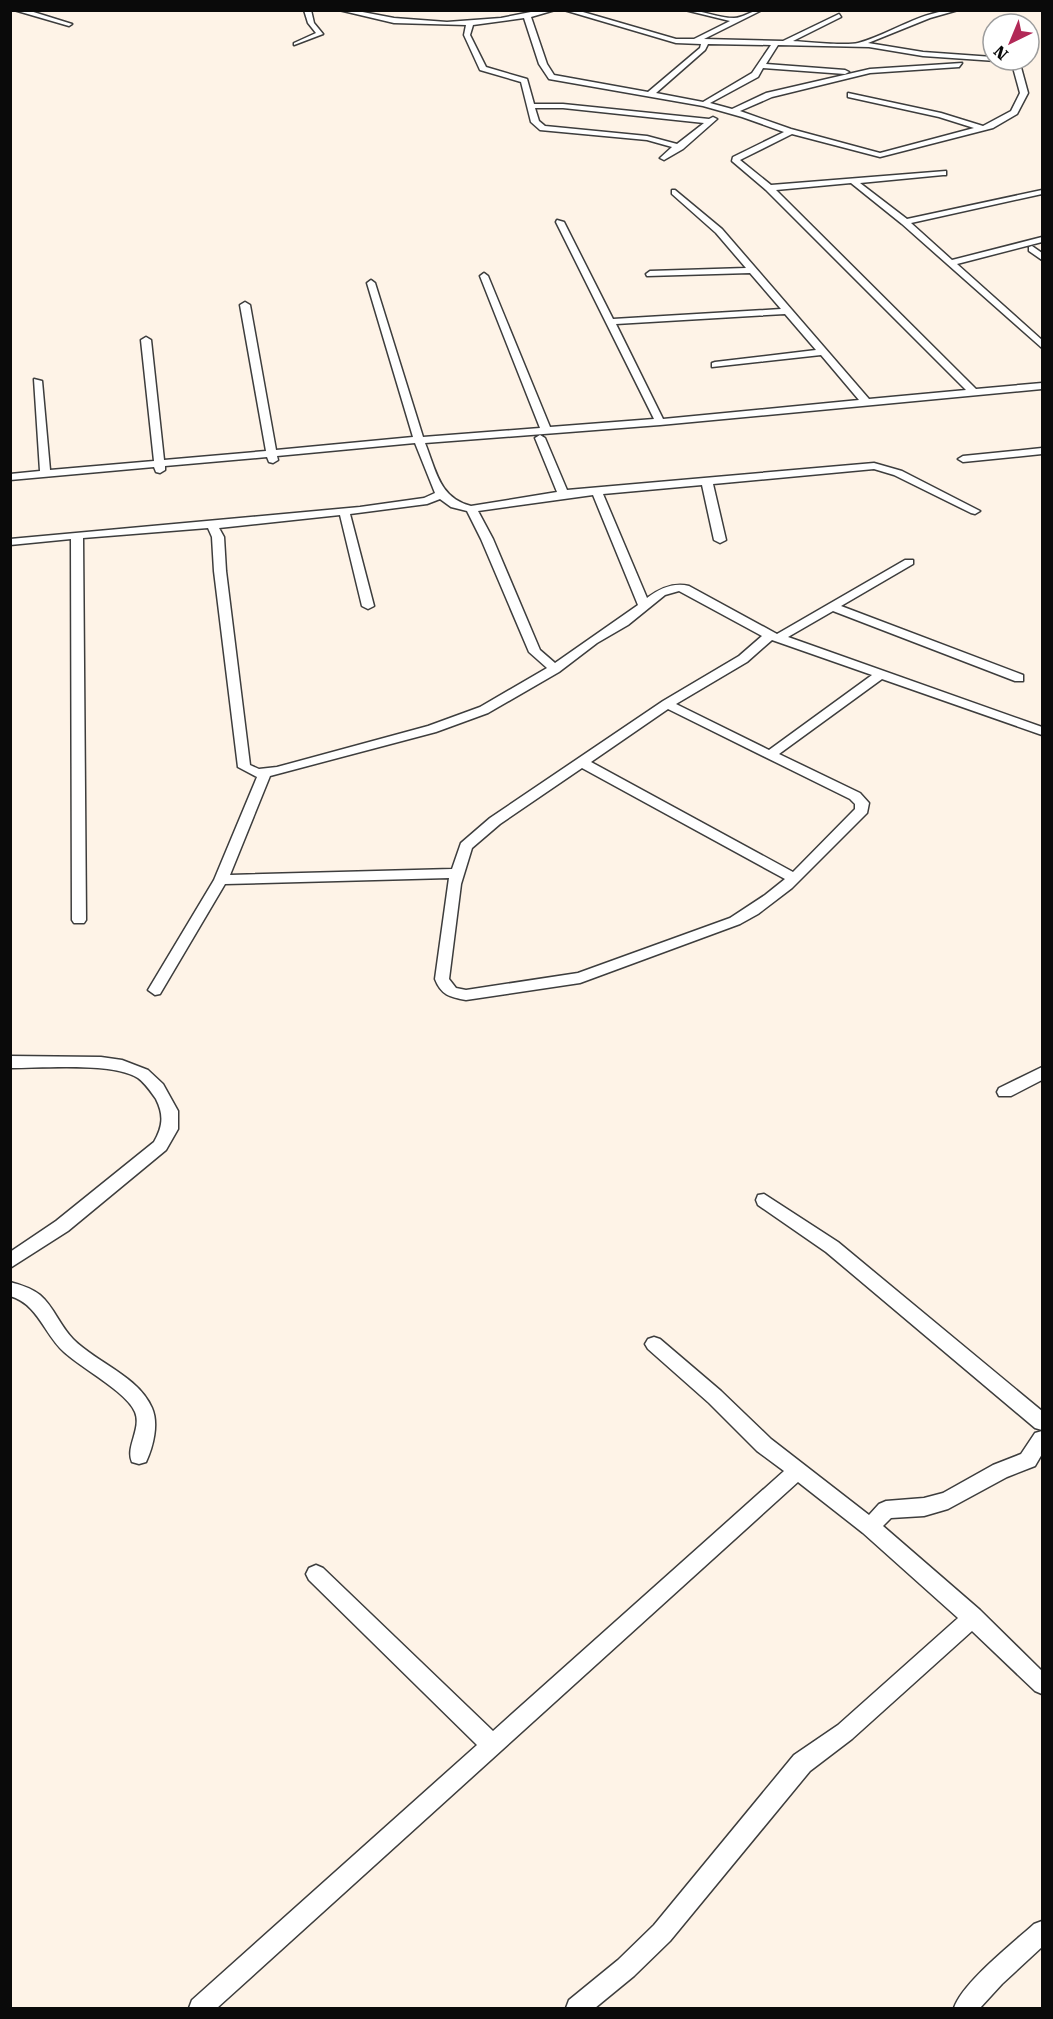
<svg xmlns="http://www.w3.org/2000/svg" width="1053" height="2019" viewBox="0 0 1053 2019" font-family="'Roboto Serif',serif">
<style>
.lines{fill:none;stroke-linecap:round;stroke-linejoin:round}
.minor-casing{stroke:#3d3d3d;stroke-width:3}
.minor{fill:#fff;fill-rule:evenodd}
</style>
<rect width="100%" height="100%" fill="#fef3e7"/>
<g class="lines">
<defs>
<path id="minor" d="M14,10H27L72,24L69,26Z
M304,10H311L314,23L323,34L294,45V43L316,33L308,23Z
M339,10H352L394,18L447,22L501,18L541,10H555L531,17L547,64L554,75L648,92L700,48L701,44L676,43L564,10H576L676,39H694L730,21L685,10C702,10 718,18 734,18C743,18 752,10 762,10L704,39L783,41L839,14L841,17L793,41C807,42 846,46 858,43C892,34 921,10 958,10L930,18L868,43L923,52L993,57L996,61L923,56L869,47L778,45L766,64L845,70L849,72L845,74L763,68L758,77L710,103L732,109L766,93L870,69L962,63L959,67L870,73L772,97L740,111L791,129L880,153L974,128L939,117L848,97V93L941,113L983,126L1011,111L1020,93L1011,60H1019L1028,93L1017,114L993,128L880,157L792,134L740,160L771,185L946,171V175H943L860,183L907,219L1042,190V194L911,223L952,260L1042,237V242L957,264L1042,340V348L902,224L851,183L776,190L976,389L1042,383V389L660,425L425,443C436,470 439,498 471,506L557,492L535,438L540,435L545,438L567,490L874,463L902,471L980,511L975,514L971,513L894,475L874,469L713,484L726,540L720,543L714,540L702,485L603,494L647,598C659,589 673,582 689,586L777,634L905,560H913V564L841,606L1023,675V681H1015L833,611L788,637L1042,727V735L882,679L779,754L860,793L869,803L867,813L792,888L758,914L740,924L580,983L466,1000C450,997 441,995 435,979L449,878L225,884L160,994L155,995L148,990L214,880L257,777L238,767L214,571L212,537L208,528L83,538L86,920L84,923H74L72,920L71,539L10,545V539L360,507L424,498L435,493L415,443L277,456L278,460L273,463L269,462L267,457L165,466V470L160,473L156,472L154,467L10,480V474L40,471L34,379L42,381L50,470L154,461L141,340L146,337L151,340L164,460L266,451L240,305L245,302L250,305L276,450L413,437L367,283L371,280L375,283L423,437L540,428L480,276L484,273L488,276L550,427L654,419L556,222L557,220L564,222L613,319L781,309L750,273L647,276L646,274L650,271L746,268L716,233L672,194V190H675L722,229L869,399L966,390L766,190L732,161L733,157L784,132L742,117L703,106L549,79L539,64L524,18L473,25L470,35L486,67L527,79L534,104H563L709,119L713,117L717,119L683,149L664,160L660,158L672,147L647,140L540,130L531,122L521,82L480,70L464,35L466,25L394,23ZM708,44L771,45L752,73L703,102L656,93L705,50ZM535,108H563L704,123L677,144L647,136L545,126L539,121ZM785,314L816,350L715,362L712,363V367L821,355L859,400L663,419L616,324ZM593,495L638,605L555,663L540,650L493,539L478,511ZM440,499L451,507L467,511L481,539L529,652L547,668L480,707L428,726L277,767L259,769L250,765L226,571L224,537L219,528L340,515L362,606L368,609L374,606L350,514L427,504ZM679,591L762,636L739,656L663,701L490,818L461,843L452,869L230,875L270,776L436,732L488,713L559,672L597,643L628,625L665,595ZM772,640L872,675L769,750L676,704L747,662ZM668,709L850,799L855,804V809L793,872L591,762ZM582,768L785,879L765,895L730,918L578,973L466,990L456,988L449,979L461,884L472,848L500,824Z
M1032,246L1042,253V260L1029,251V247Z
M1042,448V454L963,462L958,459L963,456Z
M10,1056L101,1057L122,1060L148,1070L163,1084L178,1111V1129L166,1150L68,1231L10,1268V1252L56,1221L154,1142C163,1126 164,1115 156,1099C151,1092 145,1083 138,1078C114,1062 41,1068 10,1068Z
M1042,1067V1080L1011,1096H999L997,1092L999,1088Z
M764,1194L838,1242L1042,1411V1430L1035,1428L826,1252L758,1205L756,1200L758,1195Z
M10,1282C21,1285 31,1288 40,1295C54,1307 60,1326 73,1339C97,1363 138,1376 152,1408C159,1424 153,1447 146,1462L139,1464L132,1462C125,1447 142,1429 135,1412C127,1392 81,1368 64,1352C44,1334 38,1304 10,1296Z
M654,1337L660,1339L721,1391L771,1439L869,1515L879,1504L886,1501L924,1498L943,1493L993,1465L1021,1454L1035,1433L1042,1431V1454L1035,1466L1007,1477L948,1509L924,1516L891,1518L883,1526L980,1610L1042,1671V1694L1035,1691L972,1631L852,1739L810,1771L670,1941L634,1976L595,2008H566L569,2000L618,1960L654,1925L794,1755L838,1725L958,1618L863,1533L798,1482L217,2008H189L192,2000L477,1745L309,1580L306,1574L309,1568L316,1565L323,1568L493,1731L784,1471L757,1451L709,1403L648,1349L645,1344L648,1339Z
M1042,1921V1947L1002,1984L980,2008H954C962,1983 1013,1943 1034,1924Z"/>
</defs>
<use href="#minor" class="minor-casing"/>
<use href="#minor" class="minor"/>
</g>
<rect width="1053" height="2019" fill="none" stroke="#0a0a0a" stroke-width="24"/>
<g transform="translate(1011 42) rotate(223)"><circle r="28" fill="#ffffff" stroke="#9d9d9d" stroke-width="1.5"/>
<path d="M0-4.5L10 22L0 15L-10 22Z" fill="#b22957"/>
<text y="-9" font-size="16" font-weight="bold" text-anchor="middle" fill="#0a0a0a">N</text>
</g>
</svg>
